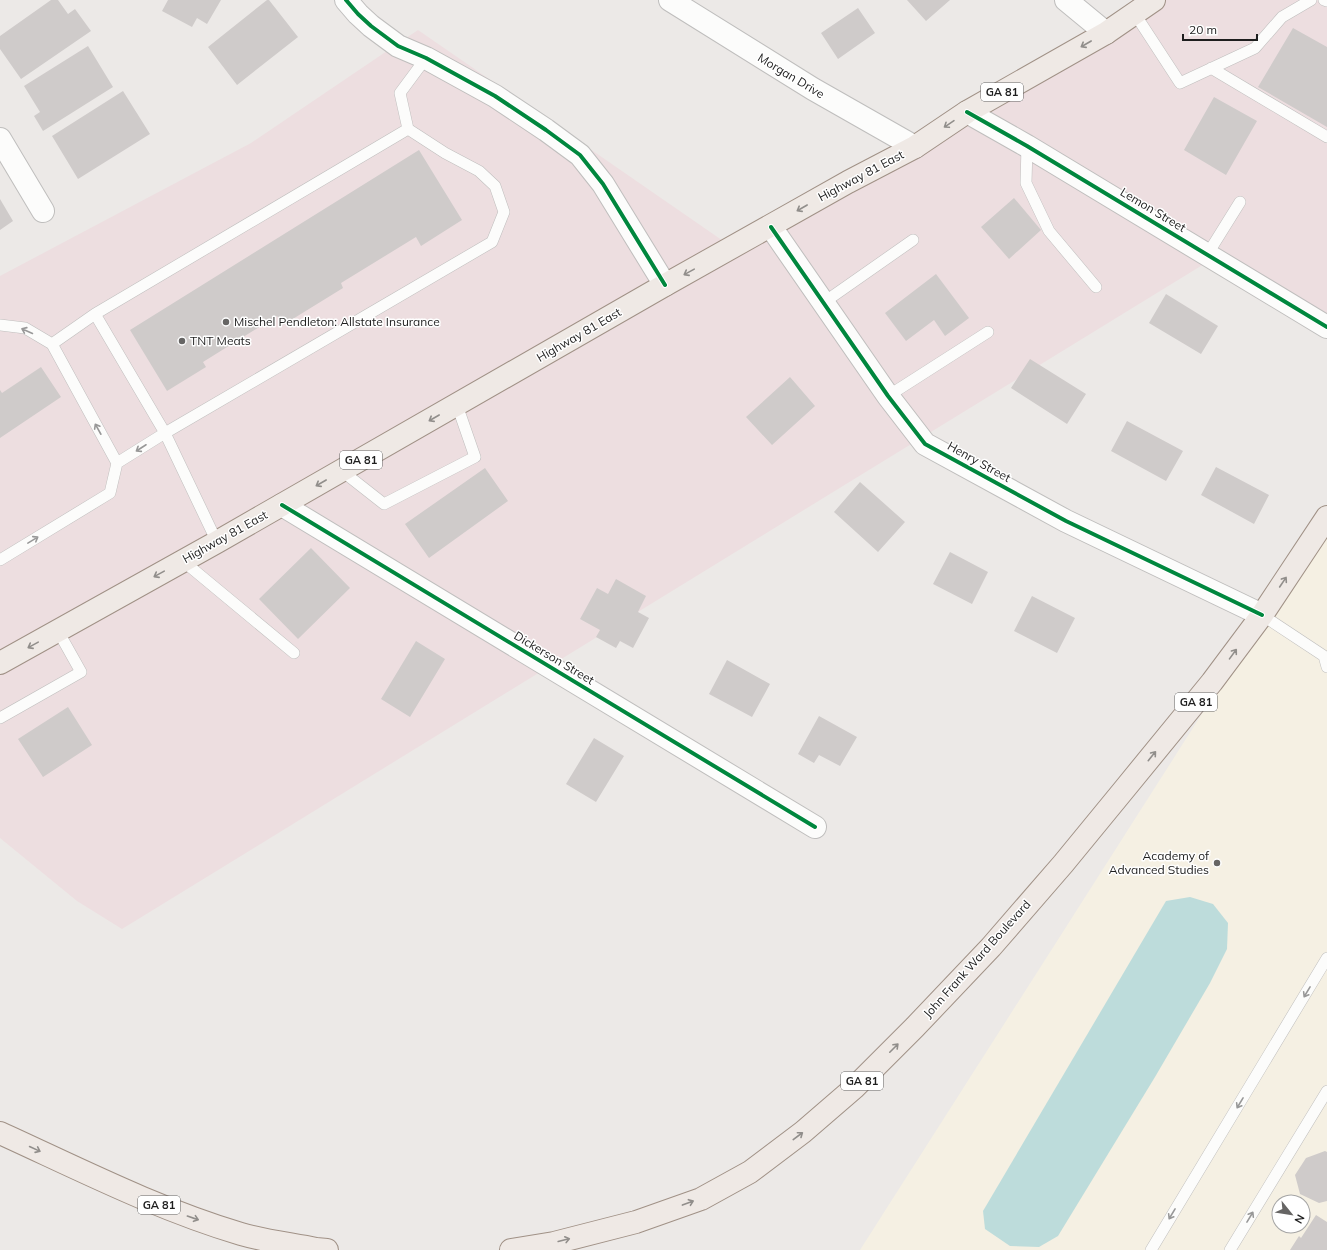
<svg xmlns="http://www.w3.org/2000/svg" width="1327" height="1250" viewBox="0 0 1327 1250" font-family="Mulish,sans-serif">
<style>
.commercial{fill:#eddee0}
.education{fill:#f5f0e3;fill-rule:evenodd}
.water{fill:#bddcdb}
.building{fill:#cfcbca}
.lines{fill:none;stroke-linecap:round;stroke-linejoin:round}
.service-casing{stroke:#bfbebd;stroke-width:12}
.minor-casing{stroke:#bfbebd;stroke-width:24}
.tertiary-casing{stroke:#bfbebd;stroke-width:24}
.primary-casing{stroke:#a09186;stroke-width:24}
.service{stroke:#fcfcfb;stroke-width:11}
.minor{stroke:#fcfcfb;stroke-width:22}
.tertiary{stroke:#fcfcfb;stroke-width:22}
.primary{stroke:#efe9e5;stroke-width:22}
.cycleway-casing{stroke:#fff;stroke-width:6}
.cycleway{stroke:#00873e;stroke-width:4}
.oneway{stroke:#918e8b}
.oneway2{stroke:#989898}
.poi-dot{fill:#666564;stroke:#fff;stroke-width:1.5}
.labels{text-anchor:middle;stroke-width:3;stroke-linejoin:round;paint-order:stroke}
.shield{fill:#fff;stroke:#626262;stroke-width:1}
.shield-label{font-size:11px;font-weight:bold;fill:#1e1e1e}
.street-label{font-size:12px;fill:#1e1e1e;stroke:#fff}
.poi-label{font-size:12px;fill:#1e1e1e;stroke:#fff;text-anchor:start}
</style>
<rect width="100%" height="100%" fill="#ece9e7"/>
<path class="commercial" d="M1150,0H1327V325L1209,261L122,929L77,901L0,838V276L251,143L418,30L742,254L998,108L1114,35Z"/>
<path class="education" d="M1327,517V1250H860L1323,524ZM1279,1202H1303V1226H1279Z"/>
<path class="water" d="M1190,897L1213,904L1228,923L1227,949L1210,983L1155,1077L1058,1236L1039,1247L1010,1246L985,1229L983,1211L1166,901Z"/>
<path class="building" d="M51,0H58L68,14L75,9L91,31L21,79L0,49V36Z
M168,0H221L207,24L197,18L192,27L162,11Z
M267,0H269L298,37L237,85L208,47Z
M907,0H950L926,21Z
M858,8L875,33L838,59L821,33Z
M1293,28L1327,47V127L1258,87Z
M88,46L113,87L43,131L34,116L40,112L24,86Z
M123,91L150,134L78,179L52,136Z
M1214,97L1257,121L1226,175L1184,150Z
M419,150L462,220L421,246L416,237L341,283L343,288L283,325L277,316L203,362L206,367L167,391L130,330Z
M1014,198L1041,230L1009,259L981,227Z
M0,199L13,221L0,230Z
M936,274L969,318L945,336L934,320L906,341L885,313Z
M1166,294L1218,326L1201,354L1149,323Z
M1030,359L1086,394L1067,424L1011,388Z
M41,367L61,397L0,438V390L2,393Z
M790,377L815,406L772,445L746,417Z
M1127,421L1183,451L1166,481L1111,451Z
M1216,467L1269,495L1254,524L1201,495Z
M485,468L508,501L429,558L405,524Z
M860,482L905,522L878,552L834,512Z
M311,548L350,588L298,639L259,599Z
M950,552L988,572L972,604L933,584Z
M616,579L646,596L638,612L649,618L633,648L620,641L616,648L596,637L600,630L580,619L597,588L608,594Z
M1032,596L1075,618L1057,653L1014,631Z
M416,641L445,659L410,717L381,699Z
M727,660L770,684L752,717L709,694Z
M68,707L92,745L43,777L18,739Z
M819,716L857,737L840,766L819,755L814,763L798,754Z
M594,738L624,756L596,802L566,784Z
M1325,1151L1327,1152V1201L1319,1203L1300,1194L1295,1175L1306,1158Z
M1316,1215L1327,1222V1250H1290L1299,1236L1301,1238Z"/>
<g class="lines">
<defs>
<path id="service" d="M1324,0L1327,1
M1135,14L1180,83L1255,48L1282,17L1311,0
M1211,68L1327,137
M1027,146L1026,183L1049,231L1096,287
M1207,255L1240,202
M823,303L913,240
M0,325L25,328L52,344L117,463L110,493L0,560
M52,344L95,314
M888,396L988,332
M117,463L165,433L95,314L408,129
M342,471L384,504L475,457L457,405
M217,542L165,433L492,242L504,212L495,186L479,171L445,153L408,129L400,93L426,58
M183,561L294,653
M1262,615L1324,656L1327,667
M0,718L81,672L58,631
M1151,1250L1327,958
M1230,1250L1327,1091"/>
<path id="minor" d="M346,0L358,14L371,26L398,46L426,58L495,96L546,130L580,155L603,184L665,285
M670,0L813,89L915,147
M1066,0L1106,33
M0,139L43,211
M771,227L888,396L925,444L1066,521L1262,615
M282,505L815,827"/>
<path id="tertiary" d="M967,112L1027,146L1327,327"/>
<path id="primary" d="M0,663L217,542L665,285L848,182L915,147L967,112L1106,33L1154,0
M0,1133C79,1169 157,1209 241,1234C265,1241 291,1244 316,1249L327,1250
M511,1250L554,1243L636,1222L701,1199L750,1172L803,1132L854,1088L915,1027L991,947L1063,864L1127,786L1212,682L1262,615L1327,517"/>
</defs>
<use href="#service" class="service-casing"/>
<use href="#minor" class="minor-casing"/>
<use href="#tertiary" class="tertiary-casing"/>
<use href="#primary" class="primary-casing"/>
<use href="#service" class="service"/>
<use href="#minor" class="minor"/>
<use href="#tertiary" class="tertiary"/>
<use href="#primary" class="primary"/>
<defs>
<path id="cycleway" d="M346,0L358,14L371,26L398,46L426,58L495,96L546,130L580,155L603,184L665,285
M967,112L1027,146L1327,327
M771,227L888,396L925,444L1066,521L1262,615
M282,505L815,827"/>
</defs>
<use href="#cycleway" class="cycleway-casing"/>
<use href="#cycleway" class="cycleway"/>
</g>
<defs><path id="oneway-shaft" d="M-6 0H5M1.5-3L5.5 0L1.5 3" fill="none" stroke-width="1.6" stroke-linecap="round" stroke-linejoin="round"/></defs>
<g class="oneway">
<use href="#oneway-shaft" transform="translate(1086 44) rotate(150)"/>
<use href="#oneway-shaft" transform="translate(949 124) rotate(146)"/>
<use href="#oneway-shaft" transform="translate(802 208) rotate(150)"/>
<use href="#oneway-shaft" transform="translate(689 272) rotate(151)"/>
<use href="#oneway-shaft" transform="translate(434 418) rotate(150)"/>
<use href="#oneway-shaft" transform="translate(321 483) rotate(150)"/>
<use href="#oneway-shaft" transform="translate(159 574) rotate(151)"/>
<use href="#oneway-shaft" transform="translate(1283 582) rotate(-56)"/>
<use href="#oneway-shaft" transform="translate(33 645) rotate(151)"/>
<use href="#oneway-shaft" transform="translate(1233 654) rotate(-54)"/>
<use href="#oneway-shaft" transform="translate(1152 756) rotate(-51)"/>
<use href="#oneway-shaft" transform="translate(894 1048) rotate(-45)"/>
<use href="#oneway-shaft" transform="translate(798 1136) rotate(-37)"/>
<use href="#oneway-shaft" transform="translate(35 1149) rotate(25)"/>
<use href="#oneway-shaft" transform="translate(688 1203) rotate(-20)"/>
<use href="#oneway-shaft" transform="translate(193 1218) rotate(19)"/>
<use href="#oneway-shaft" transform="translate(564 1240) rotate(-14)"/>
</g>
<g class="oneway2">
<use href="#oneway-shaft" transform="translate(27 331) rotate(-156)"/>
<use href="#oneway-shaft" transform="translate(98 429) rotate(-119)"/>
<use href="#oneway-shaft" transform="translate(141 448) rotate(147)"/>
<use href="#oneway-shaft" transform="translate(33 540) rotate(-31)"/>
<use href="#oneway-shaft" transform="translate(1307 992) rotate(121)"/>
<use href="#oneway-shaft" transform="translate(1240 1103) rotate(121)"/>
<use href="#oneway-shaft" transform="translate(1172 1214) rotate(121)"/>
<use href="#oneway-shaft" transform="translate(1250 1217) rotate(-59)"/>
</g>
<g class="poi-dot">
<circle cx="226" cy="322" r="4"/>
<circle cx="182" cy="341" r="4"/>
<circle cx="1217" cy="863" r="4"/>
</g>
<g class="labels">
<g class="shield">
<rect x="981" y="83" width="42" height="18" rx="3"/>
<rect x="340" y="451" width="42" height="18" rx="3"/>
<rect x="1175" y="693" width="42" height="18" rx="3"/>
<rect x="841" y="1072" width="42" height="18" rx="3"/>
<rect x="138" y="1196" width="42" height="18" rx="3"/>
</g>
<g class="shield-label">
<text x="1002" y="96">GA 81</text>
<text x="361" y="464">GA 81</text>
<text x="1196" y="706">GA 81</text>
<text x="862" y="1085">GA 81</text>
<text x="159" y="1209">GA 81</text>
</g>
<g class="street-label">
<text transform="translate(791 76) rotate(31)" y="4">Morgan Drive</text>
<text transform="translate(861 176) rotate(-28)" y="4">Highway 81 East</text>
<text transform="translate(1153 210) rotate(31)" y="4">Lemon Street</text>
<text transform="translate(579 335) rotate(-30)" y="4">Highway 81 East</text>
<text transform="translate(979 462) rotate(29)" y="4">Henry Street</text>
<text transform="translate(225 537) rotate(-29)" y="4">Highway 81 East</text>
<text transform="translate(554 658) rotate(31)" y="4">Dickerson Street</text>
<text transform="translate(977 959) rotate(-48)" y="4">John Frank Ward Boulevard</text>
</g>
<g class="poi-label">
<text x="234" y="326">Mischel Pendleton: Allstate Insurance</text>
<text x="190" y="345">TNT Meats</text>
<text x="1209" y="860" text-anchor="end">Academy of<tspan x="1209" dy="14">Advanced Studies</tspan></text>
</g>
</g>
<g transform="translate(1291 1214) rotate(120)"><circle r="19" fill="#ffffff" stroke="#a5a5a5"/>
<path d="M0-3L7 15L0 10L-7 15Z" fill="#666564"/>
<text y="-6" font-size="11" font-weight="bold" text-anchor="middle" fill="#1e1e1e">N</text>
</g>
<path d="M1183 34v6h74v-6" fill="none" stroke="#1e1e1e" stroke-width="2"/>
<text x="1189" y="34" font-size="12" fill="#1e1e1e" stroke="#ffffff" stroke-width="3" paint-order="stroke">20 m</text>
</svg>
